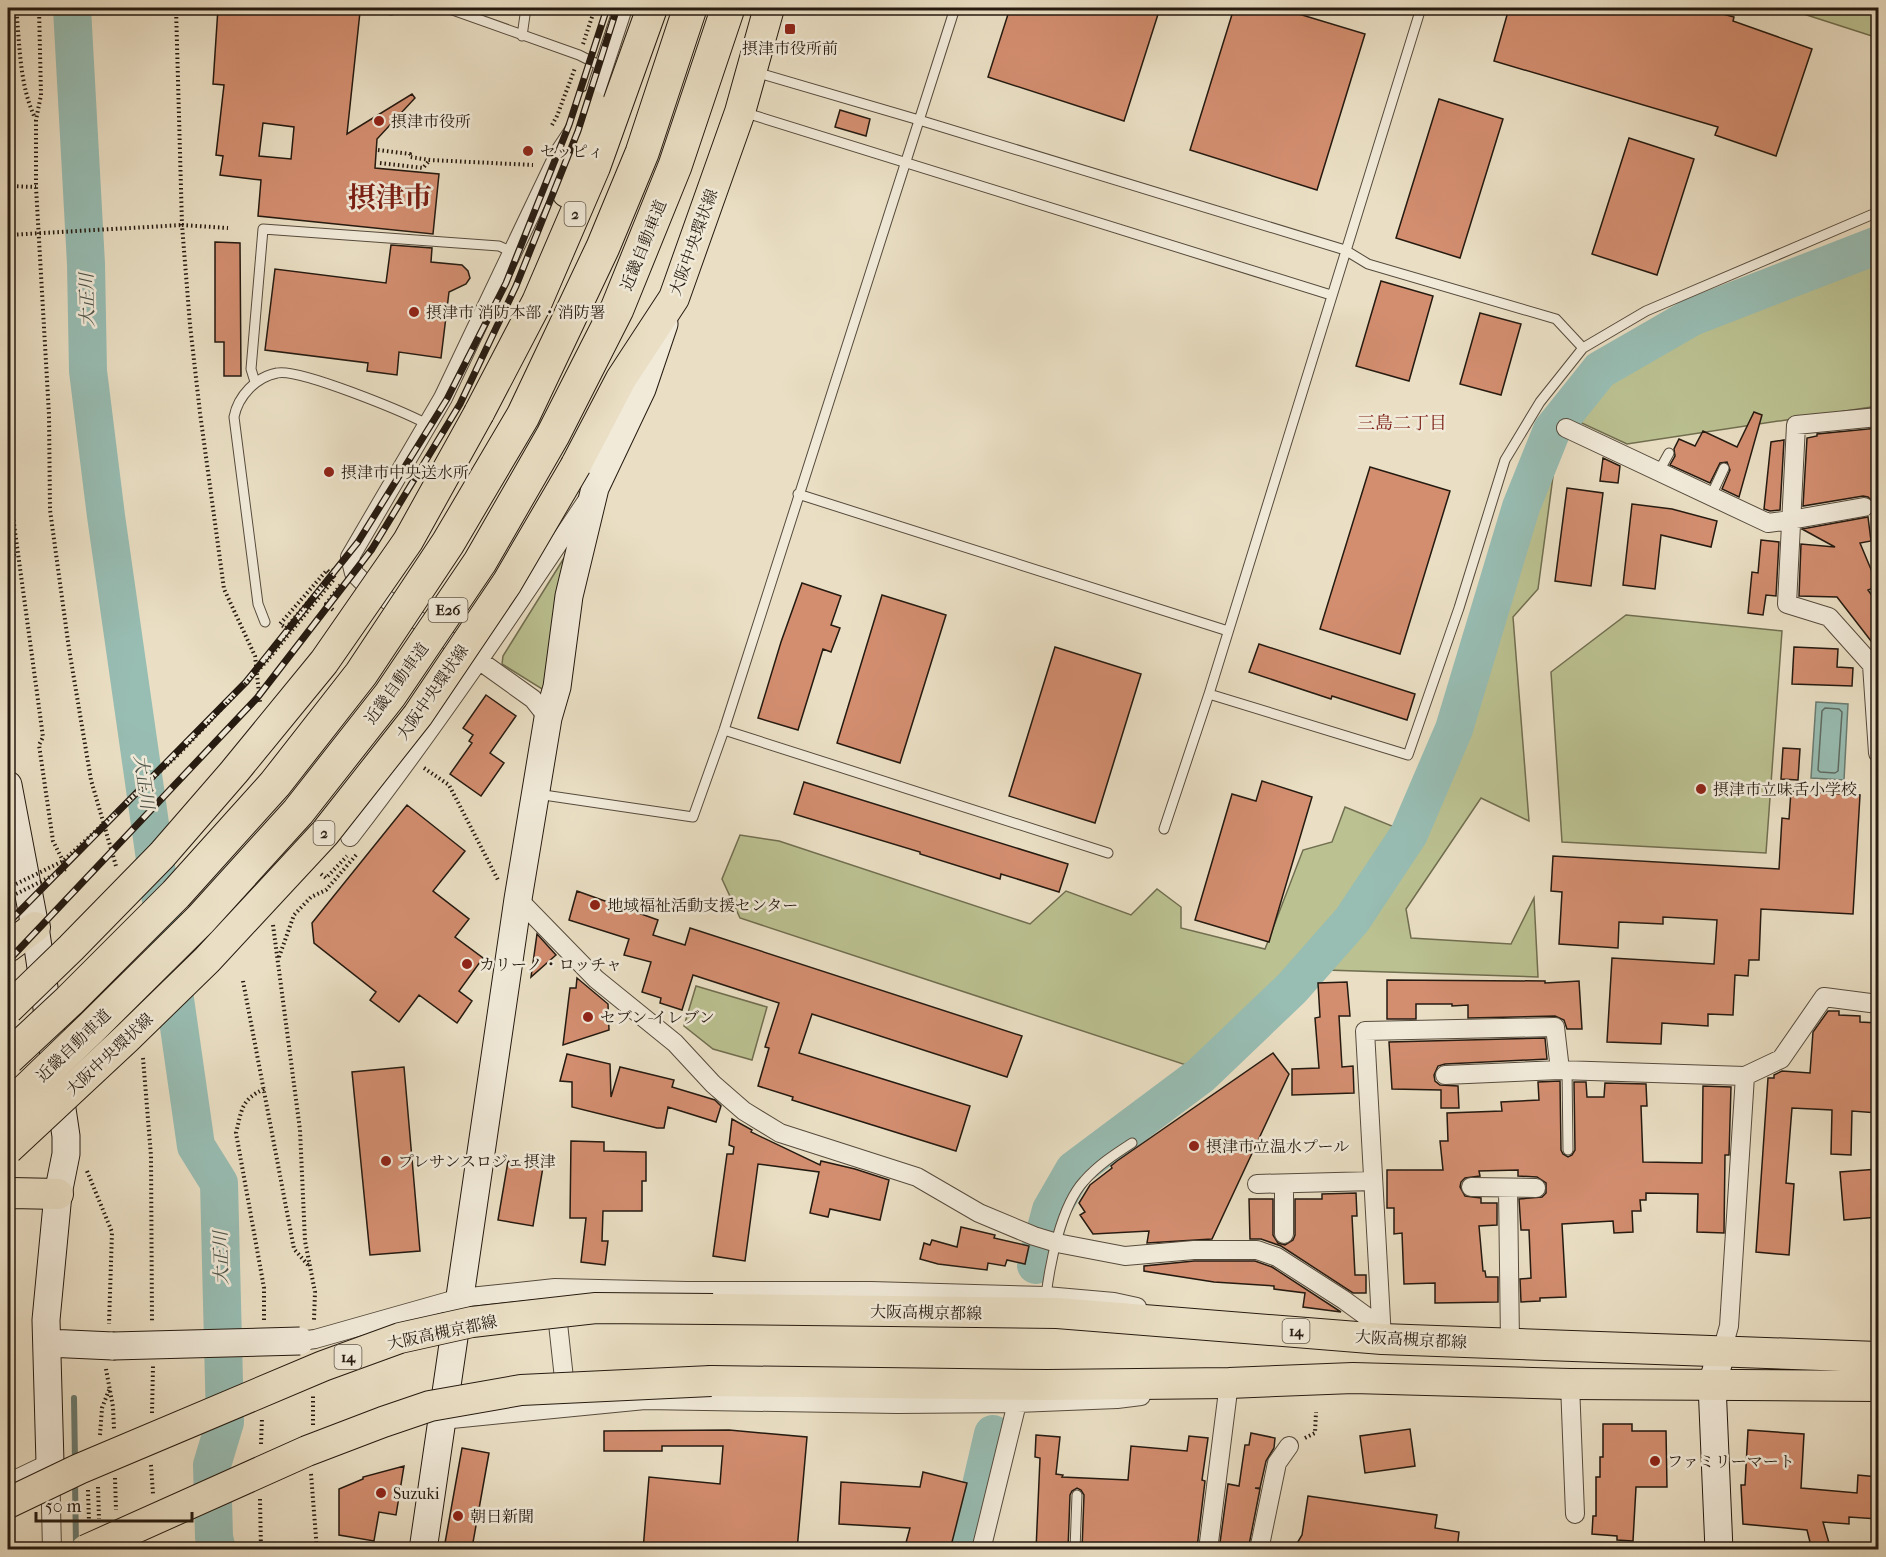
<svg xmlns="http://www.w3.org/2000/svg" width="1886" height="1557" viewBox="0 0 1886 1557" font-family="'IM FELL French Canon','Noto Serif JP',serif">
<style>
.green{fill:#bbc191;stroke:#706e50;stroke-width:1.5}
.water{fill:#98bdb3;stroke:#6a7c72;stroke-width:1.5}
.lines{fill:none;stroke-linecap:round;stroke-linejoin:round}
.shore{stroke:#5e6c62;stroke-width:1.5}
.stream{stroke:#6a7c72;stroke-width:6}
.river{stroke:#98bdb3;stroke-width:38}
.building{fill:#d38e70;stroke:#251a10;stroke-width:1.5;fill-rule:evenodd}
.lane-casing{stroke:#564b3d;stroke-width:11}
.street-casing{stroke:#564b3d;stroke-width:20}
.secondary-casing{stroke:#251a10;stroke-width:29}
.primary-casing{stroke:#251a10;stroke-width:32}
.path{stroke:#251a10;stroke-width:4;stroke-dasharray:1.5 3;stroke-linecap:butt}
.lane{stroke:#f1ead9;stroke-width:9}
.street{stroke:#f1ead9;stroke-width:18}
.secondary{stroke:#f1ead9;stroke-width:27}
.primary{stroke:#eadfc4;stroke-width:30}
.rail-casing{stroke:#251a10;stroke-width:7}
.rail{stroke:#f1ead9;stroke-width:4.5;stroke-dasharray:14;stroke-linecap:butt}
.secondary-bridge-casing{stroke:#251a10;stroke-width:29;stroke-linecap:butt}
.primary-bridge-casing{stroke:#251a10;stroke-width:32;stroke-linecap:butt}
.highway-bridge-casing{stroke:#251a10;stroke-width:35;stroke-linecap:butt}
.path-bridge{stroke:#251a10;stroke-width:4;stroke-dasharray:1.5 3;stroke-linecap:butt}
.secondary-bridge{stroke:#f1ead9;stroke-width:27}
.primary-bridge{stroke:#eadfc4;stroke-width:30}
.highway-bridge{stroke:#eadfc4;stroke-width:33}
.poi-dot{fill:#8f2418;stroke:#f1ead9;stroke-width:2}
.labels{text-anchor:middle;stroke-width:5;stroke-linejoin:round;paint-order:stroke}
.shield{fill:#f1ead9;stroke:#62584c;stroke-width:1.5}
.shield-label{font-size:15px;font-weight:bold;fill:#251a10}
.poi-label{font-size:16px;fill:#251a10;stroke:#f1ead9;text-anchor:start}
.street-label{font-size:16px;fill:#251a10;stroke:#f1ead9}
.water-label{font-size:18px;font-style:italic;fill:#4d5349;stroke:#f1ead9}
.neighbourhood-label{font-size:18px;fill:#7a1f14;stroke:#f1ead9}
.town-label{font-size:28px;font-weight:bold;fill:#7a1f14;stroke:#f1ead9}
</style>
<rect width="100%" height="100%" fill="#eadfc4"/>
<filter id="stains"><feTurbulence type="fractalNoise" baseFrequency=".00333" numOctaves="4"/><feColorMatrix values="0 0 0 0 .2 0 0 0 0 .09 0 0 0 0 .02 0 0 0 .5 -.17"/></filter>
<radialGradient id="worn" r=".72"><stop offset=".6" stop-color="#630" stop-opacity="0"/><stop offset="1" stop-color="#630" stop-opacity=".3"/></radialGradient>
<path class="green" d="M1785,8H1878V38Z
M1878,252V406L1627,444L1573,419L1611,375L1695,322Z
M1558,439L1538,589L1513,617L1529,821L1481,798L1406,909L1411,938L1511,944L1534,898L1538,977L1326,970L1415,834L1459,730L1527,508Z
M564,558L548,686L542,689L502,664L503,656Z
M1626,615L1782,631L1766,853L1562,842L1551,672Z
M1345,807L1397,828L1345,913L1285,982L1198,1069L740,918L722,879L740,835L779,841L1030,924L1066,891L1131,915L1157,889L1181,907V928L1265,949L1303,850L1332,842Z
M696,986L767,1007L752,1060L713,1049L684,1026Z"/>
<path class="water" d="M1816,702L1848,704L1844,780L1811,778Z"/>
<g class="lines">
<path class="shore" d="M1825,708L1839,709L1842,712L1838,771L1835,773L1820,772L1818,770L1822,711Z"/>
<path class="stream" d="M74,1398L75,1462
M75,1481L76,1546"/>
<path class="river" d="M72,8L86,264L88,371L106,516L196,1146L219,1183L225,1422L212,1465L214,1537L217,1550
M1036,1265L1051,1210L1074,1170L1201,1075L1292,988L1352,920L1409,834L1454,729L1521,507L1552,430L1600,370L1692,317L1878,245
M966,1550L993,1434"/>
</g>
<path class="building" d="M218,8H331V9L360,12L347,134L412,94L415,98L377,139L375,168L439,174L433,234L258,216L261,180L220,175L223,156L216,155L224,85L213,84ZM263,123L294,127L291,159L259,156Z
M1010,8H1160L1124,121L988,77Z
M1234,8H1279L1365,34L1317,190L1190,150Z
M1509,8H1700L1734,17L1733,21L1812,49L1776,156L1715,135L1718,127L1494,61Z
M1439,99L1503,119L1460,258L1396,238Z
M840,110L870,119L866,136L835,127Z
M1629,138L1694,159L1657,275L1592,254Z
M215,242L240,243L241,376H224V342H215Z
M391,245L432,248L431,262L462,265L468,271L470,278L466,284L449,292L441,358L399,352L397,375L367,371L368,363L265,350L275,269L386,283Z
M1381,281L1433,296L1409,381L1356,366Z
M1480,313L1521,324L1501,395L1460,384Z
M1754,412L1762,415L1739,497L1722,489L1730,470L1727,462L1720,463L1710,483L1670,465L1675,456L1674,449L1679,439L1695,446L1703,431L1737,447Z
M1878,428V504H1875L1868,497L1863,496L1803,506L1807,438L1817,436V434Z
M1784,440L1780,510L1770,511L1764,509L1771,442Z
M1603,458L1620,466L1618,483L1600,481Z
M1370,467L1450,491L1400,654L1320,629Z
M1567,488L1603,493L1591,586L1555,581Z
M1632,504L1672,509L1717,521L1711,547L1661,535L1655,589L1623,585Z
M1868,517L1871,541L1860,543L1878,586L1868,590L1878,604V650L1837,597L1799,596L1801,544L1835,547L1802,529Z
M1761,540L1779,542L1776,596L1766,595L1763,615L1748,613L1752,572L1758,573Z
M802,583L841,596L831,625L840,628L831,652L823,649L798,730L758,718L781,642Z
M882,595L946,615L900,763L837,743Z
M1259,644L1415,694L1407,720L1332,696L1331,699L1249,672Z
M1055,647L1141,674L1095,823L1009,796Z
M1794,647L1838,649L1837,667L1853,668L1852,686L1792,684Z
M486,695L516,716L490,753L504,763L481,796L450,774L472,743L469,741L473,735L463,728Z
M1783,748L1800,749L1798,780L1781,779Z
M1262,781L1312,797L1269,942L1195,920L1232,794L1256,801Z
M804,782L1068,864L1059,892L1001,874L1000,879L920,854V852L794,814Z
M1791,791L1860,795L1853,914L1761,909L1759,960H1749L1748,976L1735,975L1733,1015L1708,1014V1026L1662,1023L1661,1044L1607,1042L1612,958L1714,964L1717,920L1663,917V924L1619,922L1618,948L1559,944L1562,892L1551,891L1553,856L1779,869L1782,818L1789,819Z
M407,805L465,851L433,891L469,919L455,937L483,958L459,991L472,1001L457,1023L419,995L399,1022L370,1000L376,992L314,943L312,923Z
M577,891L658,920L653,935L685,945L690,928L1022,1036L1007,1077L812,1014L799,1053L970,1106L956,1151L792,1100L793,1097L758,1086L769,1048L765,1047L779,1003L693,975L682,1010L660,1003L661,998L642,992L651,962L624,955L629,939L569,920Z
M537,934L556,955L531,977Z
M577,978L608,1004L609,1030L563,1045L570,988H576Z
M1387,980L1545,981V983L1579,981L1582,1029H1567L1564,1020L1555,1016L1468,1018V1005L1452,1006V1004H1416V1019H1387Z
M1347,982L1350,1016H1339L1342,1067L1353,1066L1354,1093L1292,1095V1069L1319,1068L1315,1018L1320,1017L1318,983Z
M1828,1011H1839V1015L1860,1016V1022L1878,1023V1113L1852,1111L1851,1155L1831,1154L1832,1110L1792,1108L1786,1183L1794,1184L1789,1255L1756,1252L1768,1078H1774V1075L1782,1071L1810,1073L1813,1032Z
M1545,1038L1547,1059L1445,1064L1438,1066L1434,1075L1435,1081L1440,1085L1458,1086L1459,1108H1441V1090L1392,1089L1389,1042Z
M1273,1053L1289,1074L1212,1239L1147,1243L1149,1231L1093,1234L1080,1215L1085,1212L1079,1203L1090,1185L1112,1168L1111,1166L1117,1161Z
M567,1054L610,1064L611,1097L620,1067L674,1080L672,1087L715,1100L721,1106L716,1122L668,1107L664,1128H657L572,1107V1082L560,1081Z
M404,1067L420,1251L370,1255L352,1072Z
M1560,1081L1561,1150L1563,1154L1568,1157L1572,1155L1575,1150L1574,1082H1586L1587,1097H1604L1605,1083L1646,1084L1647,1106H1641L1643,1162L1702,1163L1703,1086L1731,1087L1729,1155H1725L1724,1233L1697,1232L1698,1194L1646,1193V1200H1640L1641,1211H1632L1633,1232L1614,1233L1613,1221L1562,1224L1566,1297L1540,1298V1301L1521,1302L1520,1279L1531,1278L1529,1230H1521L1519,1199L1542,1197L1546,1193V1183L1537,1177L1518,1176V1170L1479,1171L1480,1176L1465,1178L1461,1182L1460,1187L1465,1196L1481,1198V1203H1497V1225L1479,1226L1483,1271H1485L1486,1277H1498V1302L1435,1303V1283L1404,1284L1402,1233L1394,1234V1208H1387V1170H1443L1440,1141H1448L1447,1113L1502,1111L1501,1102L1539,1100L1538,1082Z
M732,1119L752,1130L751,1132L820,1165L821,1161L855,1169L889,1180L880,1220L830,1209L828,1217L810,1213L819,1172L758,1164L745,1261L713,1256L727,1154H733L734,1147L729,1145Z
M571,1141L604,1142V1151L646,1152V1181H642V1211H603L602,1241H608L605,1265L581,1262L586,1218H570Z
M508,1161L543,1167L533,1226L498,1220Z
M1878,1169V1217L1844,1220L1840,1172Z
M1356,1193L1357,1216H1352L1355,1275H1366V1293H1353L1281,1246L1261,1239H1250L1249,1199H1273V1235L1278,1243L1285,1245L1293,1240L1295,1235V1199H1322V1194Z
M961,1227L995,1235L994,1238L1029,1246L1025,1264L1007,1260L1005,1266L988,1263L987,1270L938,1264L920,1259L924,1243L930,1245L932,1240L957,1247Z
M1194,1261H1255L1272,1267L1341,1312L1303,1307L1305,1293L1274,1289V1286L1214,1282L1144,1271V1266Z
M1603,1424H1632V1431H1666L1667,1487H1636L1633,1541L1617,1540V1536L1592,1534L1593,1516H1596V1477H1600V1457H1603Z
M1410,1429L1415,1466L1365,1473L1360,1436Z
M729,1430L807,1437L797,1550H643L649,1477L720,1484L723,1446H662V1451H604V1431Z
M1748,1430L1804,1434L1801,1488L1857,1493L1858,1475L1878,1477V1519L1849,1517V1524L1823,1522L1831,1550H1812L1807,1530L1743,1524L1741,1485H1745Z
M1251,1433L1275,1438L1274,1448L1266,1461L1260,1488H1255L1260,1489L1248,1550H1219L1228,1484L1239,1486L1245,1445H1249Z
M1036,1435L1060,1437L1056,1474L1063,1475L1062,1477L1128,1480L1131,1446L1187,1451L1189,1436L1208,1438L1202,1480L1205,1481L1197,1548L1118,1543V1550H1082L1084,1495L1081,1490L1077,1488L1072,1491L1070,1495L1068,1550H1036L1040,1458L1035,1457Z
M462,1448L489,1453L472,1548L445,1543Z
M404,1466L396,1515L379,1512L374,1541L339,1535V1489L363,1479V1477Z
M923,1472L967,1483L950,1550H904L910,1528L839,1524L841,1482L920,1487Z
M1308,1496L1437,1515L1435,1528L1459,1532L1457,1550H1293L1302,1535Z"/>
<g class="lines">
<defs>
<path id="lane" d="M447,8L579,55L603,67
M1421,8L1209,694L1408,755L1459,608L1505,460L1540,402L1583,348L1646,311L1878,212
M391,10V8
M522,36L526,8
M755,72L919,120L1345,250L1368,264L1556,319L1583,348
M743,112L1331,295
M255,382L251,369L263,229L499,246L512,252
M1659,471L1669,453
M798,494L1228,631
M1711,496L1724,468
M265,622L258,604L234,417C238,396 256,377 277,373C299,368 404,412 427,424
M724,730L1108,853
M537,794L693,817L724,730L955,8
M1164,829L1209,694
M1567,1070L1568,1150
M1046,1296C1050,1263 1061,1206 1084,1181C1098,1165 1115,1154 1132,1143
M1075,1550L1077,1495"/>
<path id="street" d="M1878,417L1796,425L1787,604L1829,617L1872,665L1878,669
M1566,428L1768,523L1791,520L1864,507
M1872,665L1878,753
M548,718L533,699L480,661L369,588L354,573L350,557L443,398L561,150L591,105L623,8
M350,837C434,728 510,616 586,502
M518,899L596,979L675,1043L713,1084L744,1111L780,1133L917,1177L979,1213L1034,1236L1057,1243L1125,1256L1194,1250H1257L1277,1257L1344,1300L1381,1327
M1445,1075L1560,1070
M1745,1076L1781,1059L1824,997L1878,1004
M1257,1184L1373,1181
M1471,1187L1536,1188
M1508,1188L1510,1343
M1284,1234V1184
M556,1305L566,1397
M1382,1339L1365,1031L1555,1027L1560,1070L1745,1076L1729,1326L1722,1351
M300,1341L315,1339L460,1298L555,1288L687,1291H871L1046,1296L1114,1302L1137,1307
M1570,1384L1575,1514
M442,1420L645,1400L897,1404L1017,1403L1117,1399L1141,1396
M8,1483L50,1463L52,1550
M981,1550L1017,1403
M1208,1550L1229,1383L1222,1384
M1259,1550L1277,1463L1289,1446"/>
<path id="secondary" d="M8,785L35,927L66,1136V1154L58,1194L46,1320L50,1463
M47,1343L113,1346
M423,1550L518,899L548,718L557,687L569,596L595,488L642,389L664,324
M1719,1550L1712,1384L1722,1351"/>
<path id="primary" d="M567,192L591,105
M479,413L537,302L595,167L652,8
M576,465L621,379L674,298L740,112L769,8
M8,947L35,927
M8,1194L12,1193L58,1194
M713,1309L1057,1313L1382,1339L1878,1357
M711,1381L1047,1385L1229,1383L1353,1378L1570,1384L1878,1386"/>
</defs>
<use href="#lane" class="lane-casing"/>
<use href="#street" class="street-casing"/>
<use href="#secondary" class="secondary-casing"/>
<use href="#primary" class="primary-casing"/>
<path class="path" d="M16,8C20,44 19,84 35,118
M39,8L41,95L36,120V187L49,415L50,510L69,649L91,780L116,866
M176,8L182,225L190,325L200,413L224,589L255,656L260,702
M583,44L595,8
M552,125L557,116L575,68
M378,150L410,154V157L430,160L533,165
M380,163L423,168L429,161
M8,186L36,187
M182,225L228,228
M8,480L43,737L39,745L53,841L63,861
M8,577L15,552
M328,578L334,569
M333,610L326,604L341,584
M424,768L449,785L498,880
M321,874L326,878L347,856
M273,925L300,1130L305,1241L315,1292L314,1320
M279,957L294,915L311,897L326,890L357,854
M243,981L294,1249L308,1265
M143,1058L151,1156L152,1323
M264,1089C241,1100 242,1109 236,1133L264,1288V1321
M87,1171L112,1232L109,1324
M106,1369L113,1407L114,1429
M152,1413L153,1366
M313,1425V1396
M100,1435L102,1408L109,1390
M1305,1438L1315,1433L1316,1412
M261,1444L262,1418
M151,1465L153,1494
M311,1474L317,1550
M115,1478L116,1510
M98,1487L99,1519
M88,1490L89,1522
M260,1499L261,1550"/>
<use href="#lane" class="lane"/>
<use href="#street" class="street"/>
<use href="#secondary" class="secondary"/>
<use href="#primary" class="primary"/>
<defs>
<path id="rail" d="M8,923L246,682L358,542L447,399L506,283L569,125L607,8
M8,961L257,698L372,549L460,404L516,286L578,131L617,8"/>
</defs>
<use href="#rail" class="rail-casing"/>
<use href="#rail" class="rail"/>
<defs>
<path id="secondary-bridge" d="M113,1346L300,1341"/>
<path id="primary-bridge" d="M8,1009L71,948L162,855L234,772L324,662L408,541L479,413
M8,1149L127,1038L207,960L325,833L418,715L507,583L576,465
M8,1503L79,1469L323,1366L400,1338L472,1322L596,1308L713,1309
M86,1550L307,1451L383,1422L430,1406L521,1390L711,1381"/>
<path id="highway-bridge" d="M8,1058L69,1001L176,894L275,784L361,674L448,543L523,416L603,247L642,153L690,8
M8,1108L89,1030L201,919L298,812L390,695L480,562L553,435L617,309L675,166L728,8"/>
</defs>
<use href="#secondary-bridge" class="secondary-bridge-casing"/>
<use href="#primary-bridge" class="primary-bridge-casing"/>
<use href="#highway-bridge" class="highway-bridge-casing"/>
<path class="path-bridge" d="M8,235L182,225
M8,888L63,861L178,755L266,662L335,578L327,570L280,624L286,628L328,578
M8,898L66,869L63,861"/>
<use href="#secondary-bridge" class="secondary-bridge"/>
<use href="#primary-bridge" class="primary-bridge"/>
<use href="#highway-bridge" class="highway-bridge"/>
</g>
<g class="poi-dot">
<rect x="784" y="23" width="12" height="12" rx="3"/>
<circle cx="379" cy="121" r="6"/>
<circle cx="528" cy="151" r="6"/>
<circle cx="414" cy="312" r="6"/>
<circle cx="329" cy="472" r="6"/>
<circle cx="1701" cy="789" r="6"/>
<circle cx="595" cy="905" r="6"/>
<circle cx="467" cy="964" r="6"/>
<circle cx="588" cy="1017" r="6"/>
<circle cx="1194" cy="1146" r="6"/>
<circle cx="386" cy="1161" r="6"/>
<circle cx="1655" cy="1461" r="6"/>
<circle cx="381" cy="1493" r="6"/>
<circle cx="458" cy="1516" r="6"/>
</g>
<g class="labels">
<g class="shield">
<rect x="564.5" y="202" width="21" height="24" rx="4.5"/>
<rect x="428.5" y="598" width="39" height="24" rx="4.5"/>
<rect x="313.5" y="821" width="21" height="24" rx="4.5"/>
<rect x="1282.5" y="1319" width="27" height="24" rx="4.5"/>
<rect x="334.5" y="1345" width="27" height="24" rx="4.5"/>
</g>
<g class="shield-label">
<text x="575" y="219">2</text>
<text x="448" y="615">E26</text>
<text x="324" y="838">2</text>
<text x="1296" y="1336">14</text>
<text x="348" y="1362">14</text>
</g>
<g class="poi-label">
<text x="790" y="54" text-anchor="middle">摂津市役所前</text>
<text x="391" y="127">摂津市役所</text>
<text x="540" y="157">セッピィ</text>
<text x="426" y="318">摂津市 消防本部・消防署</text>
<text x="341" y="478">摂津市中央送水所</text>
<text x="1713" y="795">摂津市立味舌小学校</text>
<text x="607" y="911">地域福祉活動支援センター</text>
<text x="479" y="970">カリーノ・ロッチャ</text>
<text x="600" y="1023">セブン-イレブン</text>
<text x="1206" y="1152">摂津市立温水プール</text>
<text x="398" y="1167">プレサンスロジェ摂津</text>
<text x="1667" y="1467">ファミリーマート</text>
<text x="393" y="1499">Suzuki</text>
<text x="470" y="1522">朝日新聞</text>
</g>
<g class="street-label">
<text transform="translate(693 242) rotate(-70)" y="6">大阪中央環状線</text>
<text transform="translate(643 245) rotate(-68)" y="6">近畿自動車道</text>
<text transform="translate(396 683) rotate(-54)" y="6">近畿自動車道</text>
<text transform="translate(432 692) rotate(-55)" y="6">大阪中央環状線</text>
<text transform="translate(73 1045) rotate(-44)" y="6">近畿自動車道</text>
<text transform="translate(109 1054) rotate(-43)" y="6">大阪中央環状線</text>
<text transform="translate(926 1312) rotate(1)" y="6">大阪高槻京都線</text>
<text transform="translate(442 1332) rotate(-12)" y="6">大阪高槻京都線</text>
<text transform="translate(1411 1339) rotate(3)" y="6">大阪高槻京都線</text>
</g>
<g class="water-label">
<text transform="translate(87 300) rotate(-91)" y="6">大正川</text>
<text transform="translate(144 782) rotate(82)" y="6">大正川</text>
<text transform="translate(221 1258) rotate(-91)" y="6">大正川</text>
</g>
<g class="neighbourhood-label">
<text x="1402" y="429">三島二丁目</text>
</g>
<g class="town-label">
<text x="390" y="207">摂津市</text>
</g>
</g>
<rect width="1886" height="1557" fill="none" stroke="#eadfc4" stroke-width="30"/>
<rect x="9" y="9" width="1868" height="1539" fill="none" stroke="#251a10" stroke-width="3"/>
<rect x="15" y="15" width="1856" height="1527" fill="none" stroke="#251a10" stroke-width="1.5"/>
<path d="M36 1512v9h156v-9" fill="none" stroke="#251a10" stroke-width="3"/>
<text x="45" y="1512" font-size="18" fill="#251a10" stroke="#f1ead9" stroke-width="4.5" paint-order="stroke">50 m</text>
<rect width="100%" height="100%" filter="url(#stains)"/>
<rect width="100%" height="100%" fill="url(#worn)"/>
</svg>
